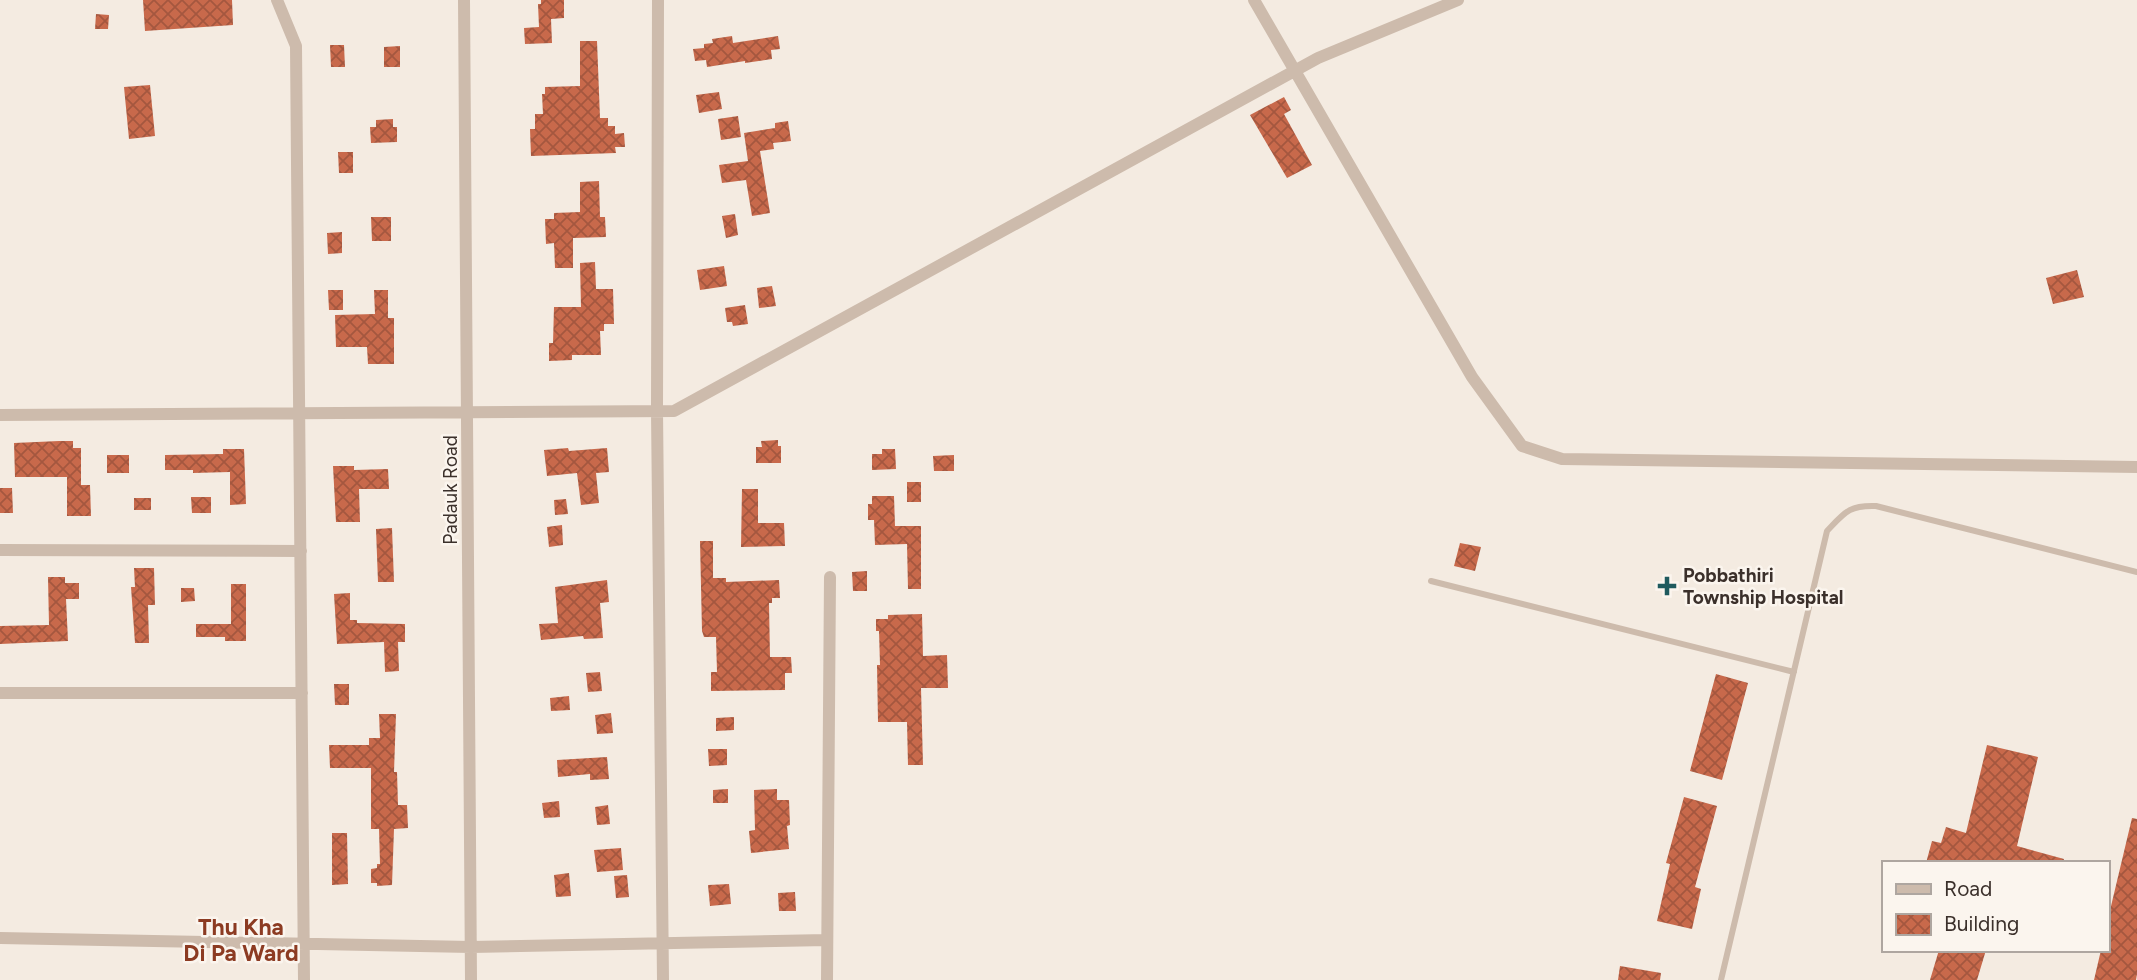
<svg xmlns="http://www.w3.org/2000/svg" width="2137" height="980" viewBox="0 0 2137 980" font-family="Figtree,sans-serif">
<style>
.building{fill:url(#building-cross-hatch)}
.lines{fill:none;stroke-linecap:round;stroke-linejoin:round}
.lane{stroke:#cdbbac;stroke-width:6}
.street{stroke:#cdbbac;stroke-width:12}
.poi-dot{fill:#1f5a5e;stroke:#fbf5ee;stroke-width:2.5}
.labels{text-anchor:middle;stroke-width:5;stroke-linejoin:round;paint-order:stroke}
.street-label{font-size:19px;fill:#3b302b;stroke:#fbf5ee}
.poi-label{font-size:19px;font-weight:bold;fill:#3b302b;stroke:#fbf5ee;text-anchor:start}
.quarter-label{font-size:23px;font-weight:bold;fill:#8c3b22;stroke:#fbf5ee}
</style>
<defs>
<pattern id="building-cross-hatch" width="8" height="8" patternUnits="userSpaceOnUse" patternTransform="scale(1.75)"><rect width="8" height="8" fill="#c8694b"/><path d="M0 0l8 8M0 8l8-8" fill="none" stroke="#a4573f"/></pattern>
</defs>
<rect width="100%" height="100%" fill="#f4ebe1"/>
<path class="building" d="M143,0H232L233,25L145,31Z
M541,0H564V18L551,19L552,43L525,44L524,28L539,27L538,4H541Z
M96,14L109,15L108,29H95Z
M732,36L733,43L778,36L780,49L771,50L772,59L745,63V61L707,67L706,60L695,61L693,49L704,48V44L713,43L712,39Z
M580,41H597L600,118H608V126H615V134L624,133L625,147H615L616,153L531,156L530,129H535V114H543L542,94H545V87L580,86Z
M330,45H344L345,67H331Z
M400,46V67H384V47Z
M150,85L155,136L129,139L124,87Z
M719,92L722,109L699,113L696,95Z
M1284,97L1291,110L1284,114L1312,165L1287,178L1250,115Z
M738,116L741,137L721,140L718,119Z
M393,119V127H397V142L371,143L370,127H376V120Z
M788,121L791,141L773,143L774,149L760,151L770,213L752,216L746,180L722,183L719,165L748,161L744,133L775,128V123Z
M338,152H353V173H339Z
M599,181L600,217H605L606,237L573,238V268H555L554,243L546,244L545,219H554V213L580,212V182Z
M735,214L738,235L726,238L722,216Z
M371,217H391V241H372Z
M342,232V253L328,254L327,233Z
M595,262L596,289H613L614,324H604V331H600L601,355H572V360L549,361V343H553L554,307H581L580,263Z
M724,266L727,286L700,290L697,270Z
M2077,270L2084,297L2053,304L2046,278Z
M772,286L776,306L759,308L757,288Z
M328,290H343V310H329Z
M374,290H388V318H394V364H368L367,347H336L335,315L375,314Z
M745,305L748,324L733,326L732,322H727L725,308Z
M778,440V446H781V463H756V447H762L761,441Z
M59,441H73V448H81V485H90L91,516H67V477H15L14,443Z
M568,448L569,451L607,448L609,472L596,473L599,503L581,505L577,473L547,476L544,450Z
M223,449H244L246,504L230,505V472L193,473V470H165V455L223,454Z
M882,449H895L896,469L872,470V454H882Z
M107,455H129V473H107Z
M954,455V471H934L933,456Z
M333,466H354V470L388,469L389,489H359L360,522H336Z
M907,482H921V502H907Z
M0,488H12L13,513H0Z
M742,489H758V523H784L785,546L741,547Z
M872,496H894L895,526H921V589H908L907,544L875,545L874,520H868V504H872Z
M191,497H211V513H192Z
M134,498H151V510H134Z
M566,499L568,514L555,515L554,500Z
M562,525L563,545L549,547L547,527Z
M392,528L394,582H378L376,529Z
M700,541H713V578H726V582L779,580L780,598H772V603H769L770,657H791L792,673H785V690L711,691V672H717L716,637H704L702,631Z
M1460,543L1481,547L1475,571L1454,566Z
M134,568H154L155,605H148L149,643H135L131,587H135Z
M867,571V591H853L852,572Z
M48,577H65V583H79V599H66L68,641L0,644V626L49,625Z
M607,580L609,602L600,603L603,638L584,639L583,636L541,640L539,624L558,623L555,587Z
M231,584H246V641H225V637H196V624H231Z
M181,588H194L195,601L181,602Z
M350,593V620H357V623L405,624V642H398L399,671L385,672L384,642L337,644L334,594Z
M922,614L923,656L947,655L948,688H921L923,765H908L907,722H878L877,665H880L879,631H876V619H888V615Z
M600,672L602,691L588,692L586,673Z
M1716,674L1748,683L1722,780L1690,771Z
M334,684H349V705H335Z
M569,696L570,710L551,711L550,698Z
M611,713L613,733L597,734L595,715Z
M379,714H396L394,772H397L398,805H407L408,828L394,829L392,885L377,886V883H371V869L377,868V864H380L379,829H371V768H330L329,745H369V738H380Z
M734,717V730L716,731V718Z
M1987,745L2038,757L2017,846L2064,859L2063,863H1926L1932,841L1941,843L1946,827L1966,833Z
M708,749H727V765L709,766Z
M607,757L609,779L590,780V774L558,777L557,760Z
M728,789V803H713V790Z
M777,789V800H789L790,825L787,826L789,849L751,853L749,831L755,830L754,790Z
M1684,797L1717,806L1695,887L1701,889L1692,929L1657,921L1670,864L1666,863Z
M559,801L560,817L544,818L542,803Z
M608,805L610,824L597,825L595,807Z
M2132,818L2137,819V974L2136,980H2094L2101,950H2107V923Z
M332,833H347L348,884L332,885Z
M621,848L623,870L597,872L594,850Z
M569,873L571,896L556,897L554,875Z
M627,875L629,897L616,898L614,876Z
M729,884L731,904L710,906L708,885Z
M795,892L796,911H779L778,893Z
M1939,950H1986L1977,980H1930Z
M1620,966L1661,973L1660,980H1618Z"/>
<g class="lines">
<path class="lane" d="M1431,581L1794,672
M1721,980L1827,531C1845,512 1849,505 1876,506L2137,572"/>
<path class="street" d="M277,0L296,46L304,980
M464,0L471,980
M658,0L657,411L663,980
M1254,0L1472,377L1522,446L1562,459L2137,467
M0,415L674,411L1318,58L1458,0
M0,550L301,551
M0,693H302
M0,938L471,947L827,940
M827,980L830,577"/>
</g>
<path class="poi-dot" d="M1663.5 575.5h7v7h7v7h-7v7h-7v-7h-7v-7h7z"/>
<g class="labels">
<g class="street-label">
<text transform="translate(450 490) rotate(-90)" y="7">Padauk Road</text>
</g>
<g class="poi-label">
<text x="1683" y="582">Pobbathiri<tspan x="1683" dy="22">Township Hospital</tspan></text>
</g>
<g class="quarter-label">
<text x="241" y="935">Thu Kha<tspan x="241" dy="26">Di Pa Ward</tspan></text>
</g>
</g>
<rect x="1882" y="861" width="228" height="91" fill="#fbf5ee" stroke="#aea6a0" stroke-width="2"/>
<rect x="1896" y="884" width="35" height="10" fill="#cdbbac" stroke="#aea6a0" stroke-width="2"/>
<text x="1944" y="896" font-size="21" fill="#3b302b">Road</text>
<rect x="1896" y="914" width="35" height="21" fill="url(#building-cross-hatch)" stroke="#aea6a0" stroke-width="2"/>
<text x="1944" y="931" font-size="21" fill="#3b302b">Building</text>
</svg>
